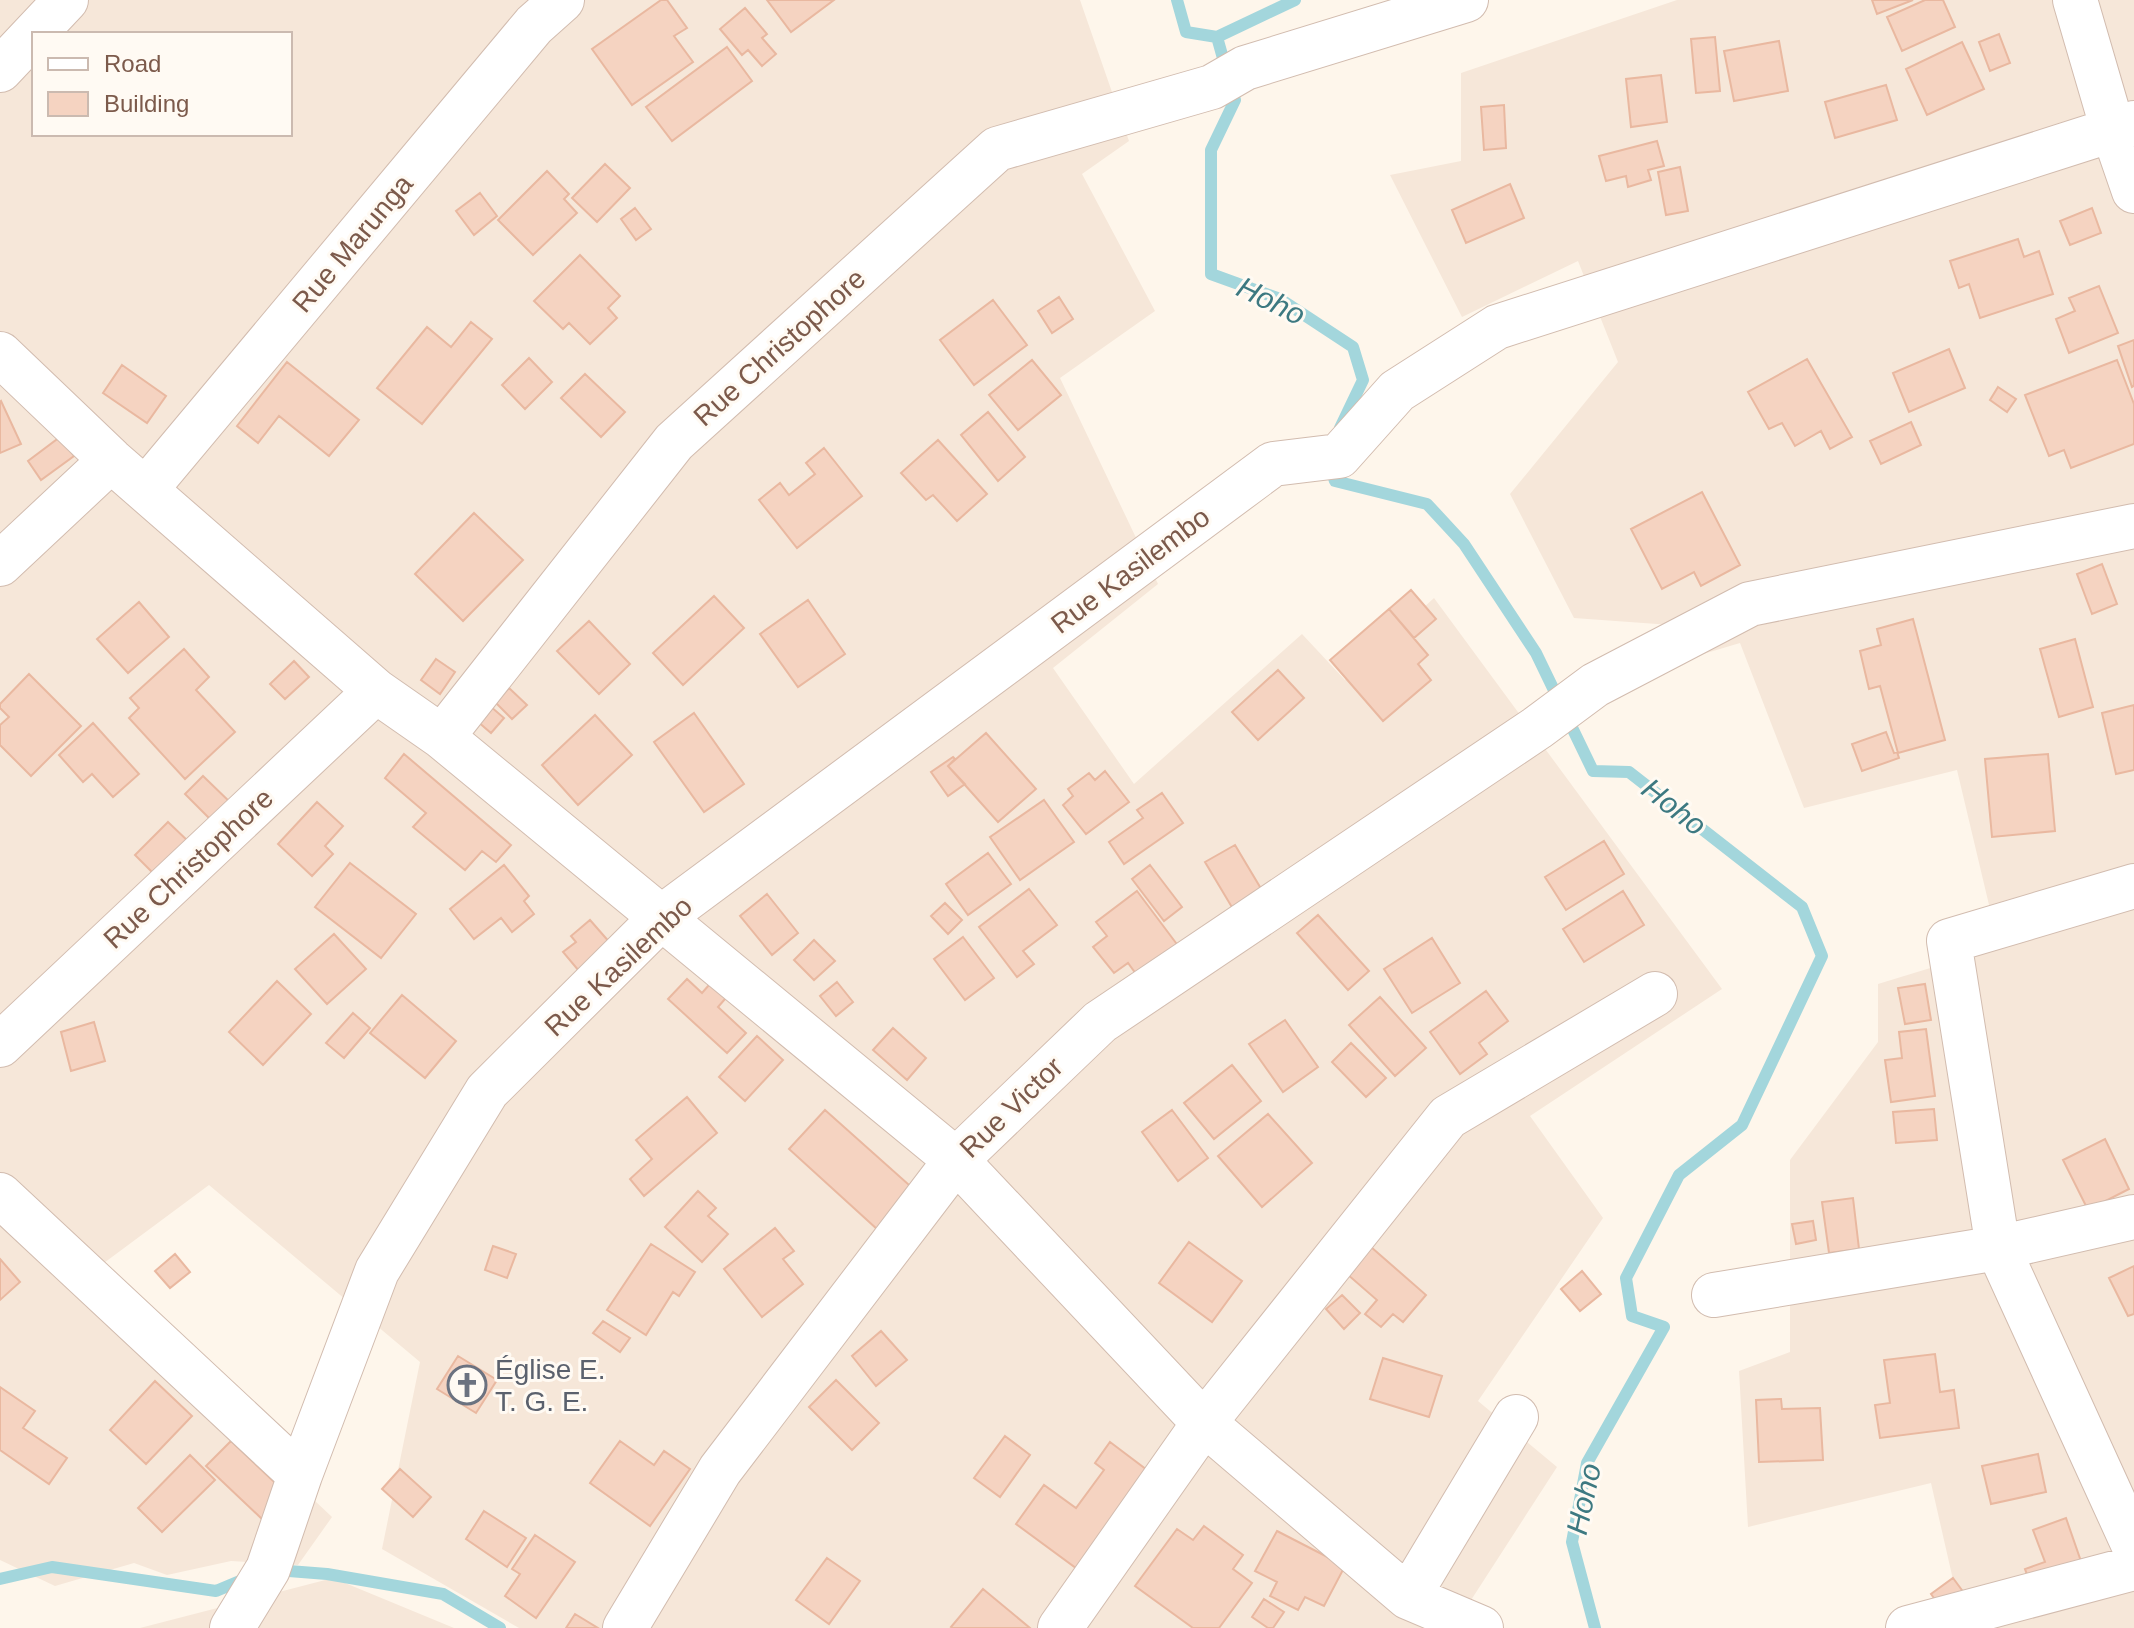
<svg xmlns="http://www.w3.org/2000/svg" width="2134" height="1628" viewBox="0 0 2134 1628" font-family="Helvetica,sans-serif">
<style>
.residential{fill:#f6e7d9;fill-rule:evenodd}
.lines{fill:none;stroke-linecap:round;stroke-linejoin:round}
.stream{stroke:#a3d6dc;stroke-width:12}
.building{fill:#f5d3c1;stroke:#e9b8a0;stroke-width:2}
.street-casing{stroke:#d2bcaf;stroke-width:46}
.street{stroke:#fff;stroke-width:44}
.labels{text-anchor:middle;stroke-width:6;stroke-linejoin:round;paint-order:stroke}
.street-label{font-size:28px;fill:#7c5a4b;stroke:#fffaf3}
.worship-label{font-size:28px;fill:#5b616d;stroke:#fffaf3;text-anchor:start}
.water-label{font-size:30px;font-style:italic;fill:#3d7981;stroke:#fffaf3}
</style>
<rect width="100%" height="100%" fill="#fef6eb"/>
<path class="residential" d="M0,0H1080L1129,141L1082,174L1155,311L1060,378L1158,584L1053,668L1134,784L1302,634L1345,680L1434,598L1722,989L1530,1116L1603,1218L1478,1401L1557,1467L1453,1628H519L382,1549L420,1362L209,1185L81,1280L332,1517L298,1565L231,1561L167,1575L134,1563L55,1586L0,1560ZM34,34H290V134H34Z
M1677,0H2134V1628H1964L1931,1483L1748,1527L1739,1371L1790,1352V1160L1878,1042V984L1999,947L1957,770L1804,808L1740,643L1703,654L1671,625L1574,618L1510,494L1618,362L1578,261L1462,317L1390,175L1461,161V73Z
M333,1578L454,1628H140Z"/>
<g class="lines">
<path class="stream" d="M1177,0L1186,32L1217,37
M1217,37L1226,69
M1217,37L1295,0
M1231,87L1235,100L1211,150V274L1280,299L1353,347L1363,380L1340,428
M1329,463L1335,481L1427,504L1464,544L1536,653L1593,771L1629,772L1802,907L1822,956L1742,1125L1679,1175L1626,1278L1632,1316L1664,1327L1587,1463L1572,1542L1595,1628
M276,1570L327,1574L443,1594L500,1628
M0,1579L52,1567L216,1591L247,1578"/>
</g>
<path class="building" d="M661,0H667L687,28L674,36L693,62L632,105L592,49Z
M767,0H834L791,32Z
M1872,0H1913L1877,14Z
M1925,0H1943L1955,27L1902,51L1887,17Z
M745,8L767,34L762,38L776,54L762,66L748,50L742,55L720,29Z
M1999,34L2010,63L1990,71L1979,42Z
M1715,37L1720,91L1696,93L1691,39Z
M1779,41L1788,91L1734,101L1724,51Z
M1962,42L1984,89L1927,115L1906,69Z
M727,47L752,81L672,141L646,107Z
M1661,75L1667,122L1631,127L1626,79Z
M1886,85L1897,120L1835,138L1825,102Z
M1504,105L1506,148L1484,150L1481,107Z
M1657,141L1664,166L1648,170L1651,180L1628,187L1626,176L1606,181L1599,156Z
M605,164L630,188L597,222L572,198Z
M1680,167L1688,211L1666,215L1658,172Z
M547,171L569,194L564,199L577,213L533,255L498,220Z
M1510,184L1524,218L1466,243L1452,210Z
M480,193L497,216L474,235L456,211Z
M635,208L651,229L636,240L621,219Z
M2092,208L2101,233L2070,245L2060,221Z
M2018,239L2024,257L2039,251L2053,294L1980,318L1969,284L1959,288L1950,261Z
M580,255L620,296L608,308L617,318L590,344L569,323L563,329L534,301Z
M2099,286L2118,333L2069,353L2056,319L2075,311L2069,298Z
M1059,297L1073,319L1052,333L1038,311Z
M993,300L1027,345L974,385L940,340Z
M471,322L492,339L422,424L377,388L427,327L451,347Z
M2134,340V386L2132,387L2118,346Z
M1949,349L1965,388L1909,412L1893,373Z
M529,358L552,382L525,409L502,385Z
M1807,359L1852,437L1830,449L1821,431L1795,446L1782,423L1769,429L1748,392Z
M1032,360L1061,395L1018,430L989,395Z
M2117,360L2134,404V444L2071,468L2064,450L2049,456L2025,395Z
M287,362L359,420L329,456L279,416L258,443L237,426Z
M122,365L166,396L147,423L103,393Z
M585,374L625,412L601,437L561,398Z
M1998,387L2016,399L2007,412L1990,400Z
M1,401L21,444L0,453V402Z
M988,412L1025,457L998,481L961,435Z
M1911,422L1921,445L1881,464L1870,441Z
M60,437L74,456L41,480L28,461Z
M938,440L987,494L957,521L933,495L926,500L901,473Z
M824,448L862,496L797,548L759,500L780,483L789,495L815,474L806,463Z
M1702,492L1740,565L1701,586L1694,572L1662,589L1631,529Z
M474,513L523,560L463,621L415,574Z
M2102,564L2117,604L2092,614L2077,574Z
M1411,590L1436,619L1414,638L1389,609Z
M714,596L744,628L683,685L653,653Z
M808,600L845,654L798,687L760,634Z
M139,602L169,637L128,673L97,639Z
M1389,609L1428,655L1418,664L1431,680L1383,721L1330,660Z
M1913,619L1945,740L1898,753L1880,686L1869,689L1860,651L1881,645L1877,629Z
M589,621L630,664L599,694L557,651Z
M2075,639L2093,707L2059,717L2040,649Z
M184,649L209,677L196,690L235,732L185,779L129,718L139,708L130,698Z
M436,659L455,672L440,694L421,680Z
M294,661L309,677L285,699L270,684Z
M1278,670L1304,698L1258,740L1232,712Z
M29,674L81,726L31,776L0,745V725L9,717L0,708V704Z
M509,688L527,705L512,719L495,702Z
M483,700L504,718L491,733L470,715Z
M2134,705V770L2116,774L2102,713Z
M694,713L744,784L704,812L654,742Z
M595,715L632,755L578,805L542,765Z
M93,723L139,774L113,797L92,774L83,782L59,755Z
M1886,732L1894,753L1897,752L1899,758L1862,771L1852,744Z
M986,733L1036,789L998,822L948,766Z
M404,754L511,845L496,862L482,851L465,870L413,827L426,813L385,778Z
M2048,754L2055,831L1992,837L1985,759Z
M953,757L955,759L948,766L965,784L948,796L931,772Z
M1105,771L1129,802L1086,834L1063,805L1073,796L1068,789L1089,773L1095,780Z
M203,776L234,806L215,824L185,794Z
M1162,793L1183,823L1124,864L1109,842L1143,818L1137,810Z
M1044,800L1074,842L1020,880L990,837Z
M317,802L343,826L325,846L333,854L312,876L278,844Z
M168,822L190,843L156,876L135,855Z
M1604,841L1624,874L1566,910L1545,877Z
M1235,845L1263,892L1233,909L1205,862Z
M988,853L1011,884L968,915L946,884Z
M350,863L416,914L381,958L315,907Z
M504,865L529,896L524,901L534,914L512,932L501,918L474,939L450,909Z
M1150,865L1182,907L1164,921L1132,879Z
M1029,889L1057,925L1023,951L1034,964L1017,977L979,927Z
M1137,891L1182,951L1142,982L1128,963L1114,973L1093,947L1107,936L1096,922Z
M1623,891L1644,925L1584,962L1563,929Z
M767,894L798,933L772,955L740,916Z
M945,903L962,920L948,934L931,916Z
M1318,915L1369,971L1348,990L1297,933Z
M590,920L611,944L579,971L563,952L576,942L571,936Z
M334,934L366,969L327,1004L295,969Z
M963,937L994,978L965,1000L934,959Z
M1432,938L1460,983L1412,1013L1384,969Z
M814,940L835,961L814,980L794,960Z
M716,977L732,991L718,1007L746,1033L727,1053L668,999L687,979L702,993Z
M277,981L311,1014L263,1065L229,1032Z
M837,982L853,1002L836,1016L820,996Z
M1925,984L1931,1020L1905,1024L1898,988Z
M1486,991L1508,1021L1479,1043L1487,1054L1460,1074L1430,1032Z
M402,995L456,1041L425,1078L370,1033Z
M1380,997L1426,1048L1395,1076L1349,1025Z
M353,1013L370,1028L344,1058L326,1043Z
M1285,1020L1318,1067L1283,1092L1249,1044Z
M94,1022L105,1061L71,1071L61,1032Z
M893,1028L926,1058L907,1080L873,1050Z
M1926,1029L1935,1096L1891,1102L1885,1060L1902,1058L1899,1032Z
M757,1036L783,1060L745,1101L719,1077Z
M1351,1043L1386,1078L1366,1097L1332,1062Z
M1232,1065L1261,1101L1214,1139L1184,1103Z
M687,1097L717,1133L644,1196L630,1179L652,1159L636,1140Z
M1934,1109L1937,1140L1896,1143L1893,1112Z
M825,1110L936,1209L900,1250L789,1149Z
M1172,1110L1208,1158L1178,1181L1142,1132Z
M1268,1114L1312,1163L1262,1207L1218,1156Z
M2105,1139L2129,1189L2088,1210L2063,1160Z
M698,1191L716,1208L708,1216L728,1234L702,1262L665,1227Z
M1853,1198L1859,1249L1829,1253L1822,1202Z
M1813,1221L1816,1240L1796,1244L1792,1224Z
M775,1228L794,1251L783,1259L803,1284L762,1317L724,1269Z
M1189,1242L1242,1281L1212,1322L1159,1283Z
M651,1244L695,1272L679,1296L673,1292L646,1335L607,1310Z
M493,1246L516,1254L507,1278L485,1270Z
M1371,1247L1426,1295L1403,1322L1393,1314L1381,1327L1365,1314L1377,1300L1347,1274Z
M175,1254L190,1272L170,1288L155,1271Z
M0,1259L20,1282L0,1300Z
M2134,1266V1314L2128,1316L2109,1278Z
M1582,1271L1601,1294L1580,1311L1561,1289Z
M1342,1295L1360,1313L1344,1329L1326,1309Z
M603,1321L630,1338L620,1352L593,1333Z
M881,1331L907,1360L876,1386L852,1356Z
M1935,1354L1940,1392L1954,1390L1959,1428L1880,1438L1875,1405L1890,1403L1884,1360Z
M458,1356L497,1380L476,1413L437,1389Z
M1383,1358L1442,1376L1429,1417L1370,1399Z
M836,1380L879,1423L852,1450L809,1407Z
M155,1381L192,1416L146,1464L110,1430Z
M0,1387L35,1411L23,1428L67,1458L49,1484L0,1450Z
M1781,1399L1782,1409L1820,1408L1823,1460L1759,1462L1756,1400Z
M1005,1436L1030,1455L1000,1497L974,1478Z
M231,1441L288,1495L263,1520L206,1466Z
M620,1441L654,1465L664,1451L690,1469L650,1526L590,1483Z
M1110,1442L1151,1473L1080,1571L1016,1524L1044,1485L1076,1508L1104,1470L1095,1463Z
M2038,1454L2046,1492L1991,1504L1982,1466Z
M190,1455L215,1480L162,1532L138,1508Z
M400,1469L431,1497L413,1517L382,1489Z
M484,1511L526,1538L507,1567L466,1539Z
M2066,1518L2085,1573L2033,1591L2025,1569L2045,1562L2033,1530Z
M1204,1526L1243,1555L1233,1569L1252,1583L1219,1628H1193L1135,1586L1177,1529L1193,1540Z
M1277,1531L1345,1566L1324,1606L1305,1597L1298,1610L1270,1596L1277,1582L1255,1571Z
M535,1535L575,1562L536,1618L505,1596L520,1574L512,1569Z
M827,1558L860,1581L829,1624L796,1600Z
M1953,1578L1967,1597L1944,1612L1931,1594Z
M983,1589L1030,1628H953L951,1627Z
M1264,1599L1284,1612L1273,1628H1268L1252,1617Z
M575,1614L598,1628H566Z"/>
<g class="lines">
<defs>
<path id="street" d="M2075,0L2113,130L2134,191
M0,70L66,0
M0,354L111,460L376,691L442,737L956,1160L1204,1423L1408,1597L1481,1628
M146,489L534,25L562,0
M0,564L111,460
M442,737L674,442L997,149L1212,87L1245,68L1466,0
M2134,886L1949,941L1998,1248L2134,1546
M0,1045L376,691
M0,1195L300,1475
M1714,1295L1998,1248L2134,1217
M1408,1597L1516,1417
M232,1628L268,1569L300,1475L377,1271L487,1091L662,917L1273,464L1339,456L1397,391L1497,327L2134,123
M625,1628L720,1470L956,1160L1100,1022L1537,728L1595,685L1750,604L2134,526
M1060,1628L1204,1423L1448,1117L1655,994
M1908,1628L2134,1568"/>
</defs>
<use href="#street" class="street-casing"/>
<use href="#street" class="street"/>
</g>
<defs>
<symbol id="church-ring" viewBox="-11 -11 22 22"><circle r="9.5" fill="#fffaf3" stroke="#6b7280" stroke-width="1.5"/><path d="M-1.2-6h2.4v3.5h3.3v2.4h-3.3V6h-2.4V-.1h-3.3v-2.4h3.3Z" fill="#6b7280"/></symbol>
</defs>
<g fill-rule="evenodd">
<use href="#church-ring" x="445" y="1363" width="44" height="44"/>
</g>
<g class="labels">
<g class="street-label">
<text transform="translate(352 243) rotate(-50)" y="10">Rue Marunga</text>
<text transform="translate(779 347) rotate(-42)" y="10">Rue Christophore</text>
<text transform="translate(1130 570) rotate(-37)" y="10">Rue Kasilembo</text>
<text transform="translate(188 868) rotate(-43)" y="10">Rue Christophore</text>
<text transform="translate(618 966) rotate(-43)" y="10">Rue Kasilembo</text>
<text transform="translate(1011 1107) rotate(-44)" y="10">Rue Victor</text>
</g>
<g class="worship-label">
<text x="495" y="1379">Église E.<tspan x="495" dy="32">T. G. E.</tspan></text>
</g>
<g class="water-label">
<text transform="translate(1271 301) rotate(26)" y="10">Hoho</text>
<text transform="translate(1674 807) rotate(38)" y="10">Hoho</text>
<text transform="translate(1584 1499) rotate(-78)" y="10">Hoho</text>
</g>
</g>
<rect x="32" y="32" width="260" height="104" fill="#fffaf3" stroke="#cbbab0" stroke-width="2"/>
<rect x="48" y="58" width="40" height="12" fill="#ffffff" stroke="#cbbab0" stroke-width="2"/>
<text x="104" y="72" font-size="24" fill="#7c5a4b">Road</text>
<rect x="48" y="92" width="40" height="24" fill="#f5d3c1" stroke="#cbbab0" stroke-width="2"/>
<text x="104" y="112" font-size="24" fill="#7c5a4b">Building</text>
</svg>
